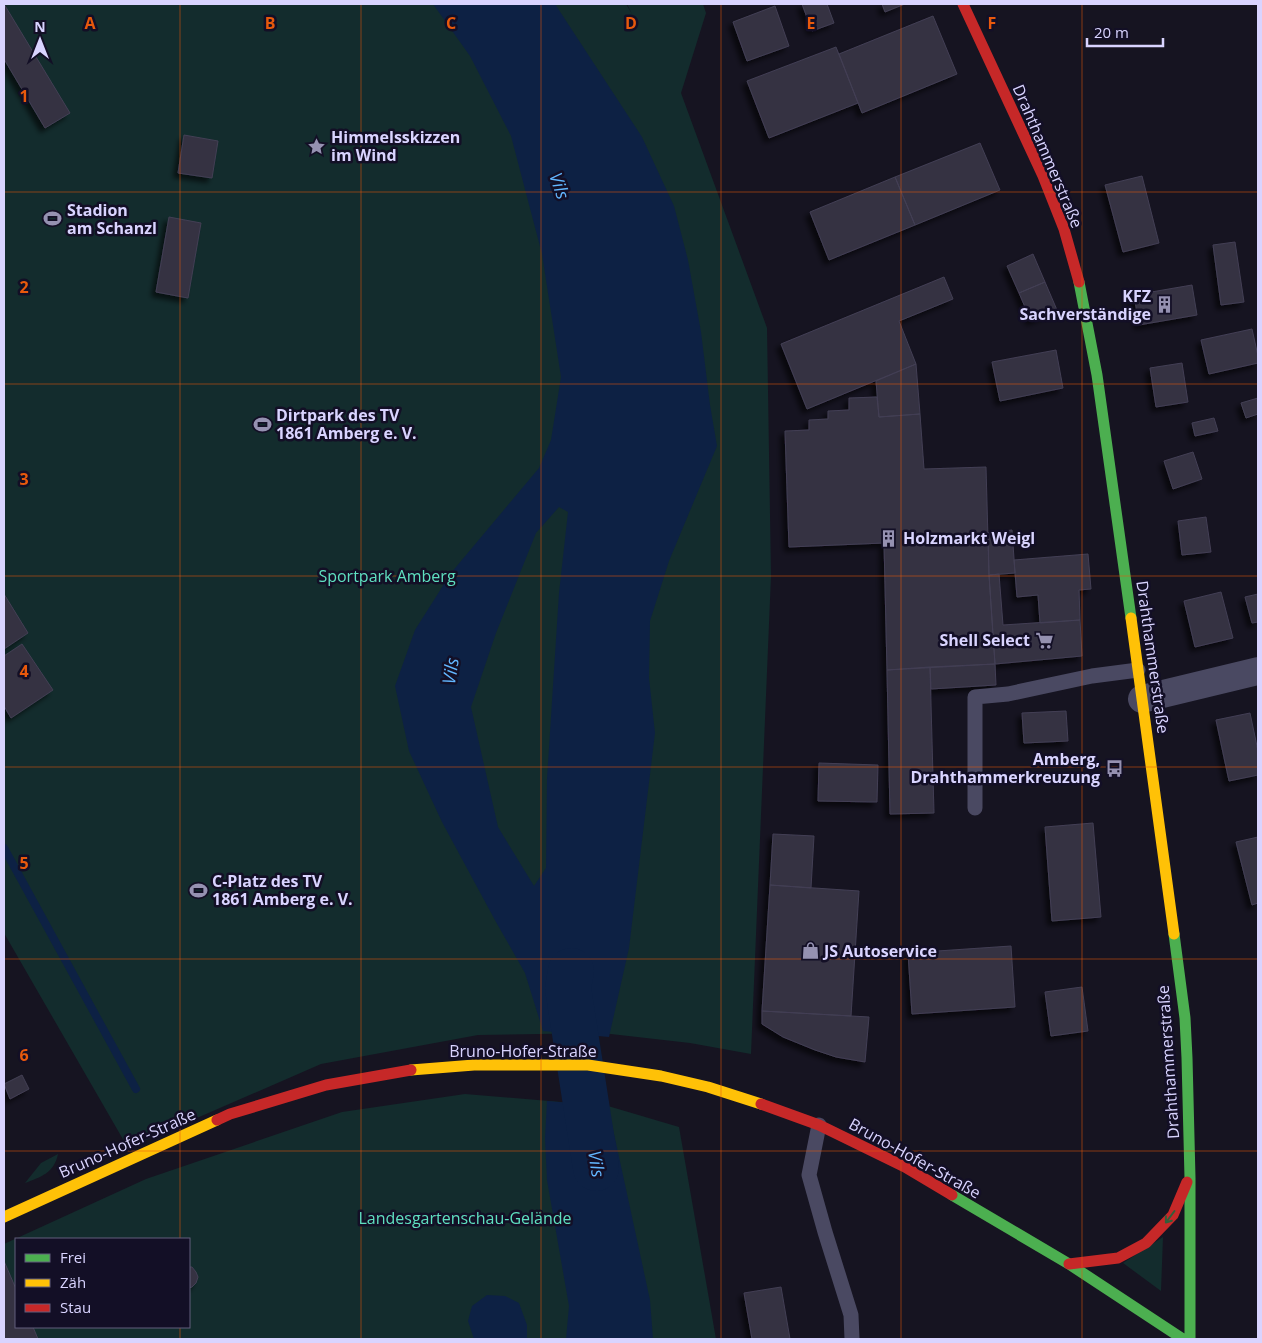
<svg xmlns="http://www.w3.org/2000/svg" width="1262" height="1343" viewBox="0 0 1262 1343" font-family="'Open Sans',sans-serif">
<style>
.green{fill:#132c2d;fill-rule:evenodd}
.water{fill:#0d2144;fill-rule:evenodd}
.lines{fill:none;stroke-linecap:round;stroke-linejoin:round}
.stream{stroke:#0d2144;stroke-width:8}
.river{stroke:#0d2144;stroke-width:46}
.building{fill:#343243;stroke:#433f54;filter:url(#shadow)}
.lane{stroke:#4a4962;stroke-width:15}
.street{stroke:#4a4962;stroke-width:28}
.fast{stroke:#4caf50;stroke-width:11}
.slow{stroke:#ffc107;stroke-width:11}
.jam{stroke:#c62828;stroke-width:11}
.oneway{stroke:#305f3b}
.grid{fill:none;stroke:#e8590c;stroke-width:1;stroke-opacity:0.55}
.labels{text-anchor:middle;stroke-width:5;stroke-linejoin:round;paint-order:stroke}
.poi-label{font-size:16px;font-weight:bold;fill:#d9d4ff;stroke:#130f26;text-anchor:start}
.street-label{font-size:16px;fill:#d9d4ff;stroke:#130f26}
.park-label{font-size:16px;fill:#5fe0c0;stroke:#130f26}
.water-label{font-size:18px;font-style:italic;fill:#62b6ff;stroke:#130f26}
.grid-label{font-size:16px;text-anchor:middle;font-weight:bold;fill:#e8590c;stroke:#130f26;stroke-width:5;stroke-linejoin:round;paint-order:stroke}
</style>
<defs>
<filter id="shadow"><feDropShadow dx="-4.5" dy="4.5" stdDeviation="2.5" flood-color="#0009"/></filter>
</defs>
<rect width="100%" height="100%" fill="#161421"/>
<path class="green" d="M4,4H626L632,14L627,4H703L706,13L681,93L767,328L771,576L751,1054L690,1043L602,1033L478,1035L321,1064L128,1148L4,933Z
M465,1094L608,1106L679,1127L716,1339H4V1244L146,1179L342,1112ZM16,1239H189V1327H16Z
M58,1154C54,1173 41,1177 25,1183L41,1163Z
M1163,1237L1161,1291L1123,1263Z"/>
<path class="water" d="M433,4H555L642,137L674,206L688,260L701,332L710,405L717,446L669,561L650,621L649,678L655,733L629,948L609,1037L543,1031L525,973L496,922L442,822L409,751L395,686L415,630L451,573L539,468L551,440L561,377L542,254L511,136L470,56ZM559,507L568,512L559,593L547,779L546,868L534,886L498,827L471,707L496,633L536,533Z
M547,1101L608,1106L650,1300L653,1339H566L569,1306L547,1180L545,1138Z
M487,1295L505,1296L519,1303L527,1325V1339H474L468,1321L472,1306Z"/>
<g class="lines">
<path class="stream" d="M4,848L136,1089"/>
<path class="river" d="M571,971L568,988L596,1168"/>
</g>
<path class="building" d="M4,4L70,113L45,128L4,59Z
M802,4H827L834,23L812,31Z
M882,4H905L885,12Z
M775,6L789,46L747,61L733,22Z
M933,16L957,74L862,113L839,54Z
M836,47L858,103L769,138L747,81Z
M184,135L218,141L212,178L178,173Z
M980,143L1000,190L915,225L895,177Z
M1142,176L1159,243L1123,252L1105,185Z
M895,177L915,225L829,260L810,212Z
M169,217L201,223L188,298L156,292Z
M1235,242L1244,302L1221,305L1213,245Z
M1033,254L1045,282L1019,293L1007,266Z
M944,277L953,299L899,321L916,364L807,409L781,344Z
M1045,282L1057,310L1031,321L1019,293Z
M1192,285L1197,315L1139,325L1134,295Z
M1252,329L1258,356V363L1209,374L1201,340Z
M1056,350L1063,388L1000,401L992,362Z
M1182,363L1188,402L1156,407L1150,368Z
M916,364L920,414L879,417L876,381Z
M877,397L879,417L920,414L924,469L986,467L989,575L995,664L887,670L884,543L789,547L785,431L809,430V420L828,419V411L849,410V398Z
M1258,398V414L1246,418L1241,403Z
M1214,418L1218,431L1195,436L1192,423Z
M1193,452L1202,479L1173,489L1164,461Z
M1206,517L1211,552L1182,555L1178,521Z
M1012,530L1015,573L989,575L988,533Z
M1088,554L1091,589L1079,590L1080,620L1040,623L1038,595L1017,597L1014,560Z
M999,574L1003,625L1080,620L1082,656L995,664L989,575Z
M1221,592L1233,638L1195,647L1184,601Z
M4,594L28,633L4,649Z
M1258,594V622L1252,623L1245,597Z
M22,644L53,690L11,718L4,706V656Z
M995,664L996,685L931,689L930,667Z
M930,667L934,813L890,814L887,670Z
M1066,711L1068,741L1024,743L1022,713Z
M1250,713L1258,751V775L1229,781L1216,720Z
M819,763L878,765L877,802L818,801Z
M1093,823L1101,917L1052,921L1045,827Z
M773,834L814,836L811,888L770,885Z
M1258,837V903L1252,905L1236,842Z
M770,885L859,891L851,1016L762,1011Z
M1011,946L1015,1007L912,1014L908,953Z
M1082,987L1088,1031L1051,1036L1045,992Z
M762,1011L869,1017L865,1062L836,1057L815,1050L783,1037L762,1024Z
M22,1075L29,1089L10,1099L4,1084Z
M4,1261L16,1289V1327H33L38,1339H4Z
M189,1267H192L196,1272L198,1277L196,1283L192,1287L189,1288Z
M781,1287L790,1339H752L744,1293Z"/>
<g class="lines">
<path class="lane" d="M975,808V697L1008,694L1092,676L1138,670
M819,1125L809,1175L825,1232L851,1315L852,1339"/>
<path class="street" d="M1142,699L1258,671"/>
<path class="fast" d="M1079,282L1097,375L1131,618
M1174,934L1185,1018L1187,1058L1190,1178V1339
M952,1195L1069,1264L1183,1339"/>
<path class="slow" d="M1131,618L1174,934
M411,1070L474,1065H588L661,1076L708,1087L761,1104
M4,1217L217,1120"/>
<path class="jam" d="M963,4L1043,176L1064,229L1079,282
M761,1104L819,1125L905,1167L952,1195
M217,1120L230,1114L326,1085L411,1070
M1069,1264L1118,1258L1146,1243L1173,1215L1187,1182"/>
</g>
<defs><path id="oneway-shaft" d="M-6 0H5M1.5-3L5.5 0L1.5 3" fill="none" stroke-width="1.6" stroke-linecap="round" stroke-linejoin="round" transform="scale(1.25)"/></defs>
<use class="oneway" href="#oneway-shaft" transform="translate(1170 1217) rotate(127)"/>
<path class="grid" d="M180,4V1239M361,4V1339M541,4V1339M721,4V1339M901,4V1339M1082,4V1339M4,192H1258M4,384H1258M4,576H1258M4,767H1258M4,959H1258M4,1151H1258M180,1327V1339"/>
<defs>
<symbol id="sight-bare" viewBox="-9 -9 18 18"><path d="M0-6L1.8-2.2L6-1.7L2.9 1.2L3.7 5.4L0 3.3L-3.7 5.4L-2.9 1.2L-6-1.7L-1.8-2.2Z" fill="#9591b1" stroke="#130f26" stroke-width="2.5" paint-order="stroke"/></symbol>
<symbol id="stadium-bare" viewBox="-9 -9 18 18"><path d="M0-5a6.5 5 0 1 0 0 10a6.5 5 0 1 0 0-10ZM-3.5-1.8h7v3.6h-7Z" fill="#9591b1" stroke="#130f26" stroke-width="2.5" paint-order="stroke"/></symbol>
<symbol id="building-bare" viewBox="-9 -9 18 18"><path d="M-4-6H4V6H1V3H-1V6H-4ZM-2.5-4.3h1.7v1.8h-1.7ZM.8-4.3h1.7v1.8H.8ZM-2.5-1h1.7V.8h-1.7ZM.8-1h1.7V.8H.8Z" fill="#9591b1" stroke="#130f26" stroke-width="2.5" paint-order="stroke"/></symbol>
<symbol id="supermarket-bare" viewBox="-9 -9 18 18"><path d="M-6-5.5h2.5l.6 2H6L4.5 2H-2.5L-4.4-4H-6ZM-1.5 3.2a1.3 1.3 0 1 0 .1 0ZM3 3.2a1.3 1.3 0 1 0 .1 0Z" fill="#9591b1" stroke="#130f26" stroke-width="2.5" paint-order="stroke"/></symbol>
<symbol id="bus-bare" viewBox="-9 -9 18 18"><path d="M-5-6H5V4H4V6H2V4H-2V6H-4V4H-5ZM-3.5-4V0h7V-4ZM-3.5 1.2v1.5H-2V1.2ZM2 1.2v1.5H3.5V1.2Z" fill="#9591b1" stroke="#130f26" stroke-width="2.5" paint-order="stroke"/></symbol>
<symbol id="shop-bare" viewBox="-9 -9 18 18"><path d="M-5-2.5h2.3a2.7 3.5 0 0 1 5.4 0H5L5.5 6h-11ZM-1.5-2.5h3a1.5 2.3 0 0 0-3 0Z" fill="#9591b1" stroke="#130f26" stroke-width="2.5" paint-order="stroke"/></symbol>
</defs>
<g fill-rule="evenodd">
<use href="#sight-bare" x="304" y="134" width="25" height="25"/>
<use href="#stadium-bare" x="40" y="206" width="25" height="25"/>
<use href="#building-bare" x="1152" y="292" width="25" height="25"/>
<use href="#stadium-bare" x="250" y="412" width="25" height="25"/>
<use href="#building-bare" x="876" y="526" width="25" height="25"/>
<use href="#supermarket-bare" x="1032" y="628" width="25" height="25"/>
<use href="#bus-bare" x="1102" y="756" width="25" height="25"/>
<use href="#stadium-bare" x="186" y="878" width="25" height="25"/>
<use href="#shop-bare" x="798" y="938" width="25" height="25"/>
</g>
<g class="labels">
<g class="poi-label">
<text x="331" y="143">Himmelsskizzen<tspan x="331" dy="18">im Wind</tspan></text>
<text x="67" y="216">Stadion<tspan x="67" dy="18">am Schanzl</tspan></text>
<text x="1151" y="302" text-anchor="end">KFZ<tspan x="1151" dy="18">Sachverständige</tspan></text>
<text x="276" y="421">Dirtpark des TV<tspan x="276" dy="18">1861 Amberg e. V.</tspan></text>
<text x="903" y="544">Holzmarkt Weigl</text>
<text x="1030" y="646" text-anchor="end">Shell Select</text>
<text x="1100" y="765" text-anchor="end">Amberg,<tspan x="1100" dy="18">Drahthammerkreuzung</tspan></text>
<text x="212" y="887">C-Platz des TV<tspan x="212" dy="18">1861 Amberg e. V.</tspan></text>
<text x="824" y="957">JS Autoservice</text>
</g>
<g class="street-label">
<text transform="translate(1048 156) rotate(67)" y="6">Drahthammerstraße</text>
<text transform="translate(1153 657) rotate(82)" y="6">Drahthammerstraße</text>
<text x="523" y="1057">Bruno-Hofer-Straße</text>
<text transform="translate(1168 1062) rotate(-94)" y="6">Drahthammerstraße</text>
<text transform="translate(127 1143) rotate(-24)" y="6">Bruno-Hofer-Straße</text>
<text transform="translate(915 1158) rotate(29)" y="6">Bruno-Hofer-Straße</text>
</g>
<g class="park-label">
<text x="387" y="582">Sportpark Amberg</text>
<text x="465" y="1224">Landesgartenschau-Gelände</text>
</g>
<g class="water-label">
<text transform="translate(559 186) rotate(71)" y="6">Vils</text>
<text transform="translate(451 671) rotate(-81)" y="6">Vils</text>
<text transform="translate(596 1164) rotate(81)" y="6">Vils</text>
</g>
</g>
<g class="grid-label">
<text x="90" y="29">A</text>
<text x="270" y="29">B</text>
<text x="451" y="29">C</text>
<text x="631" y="29">D</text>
<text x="811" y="29">E</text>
<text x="992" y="29">F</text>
<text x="24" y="102">1</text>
<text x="24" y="293">2</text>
<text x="24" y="485">3</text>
<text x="24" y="677">4</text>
<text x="24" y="869">5</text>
<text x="24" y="1061">6</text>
</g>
<rect width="1262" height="1343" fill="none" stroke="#d9d4ff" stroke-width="10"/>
<rect x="15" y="1238" width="175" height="90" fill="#130f26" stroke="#625e7d"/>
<rect x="25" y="1254" width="25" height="8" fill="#4caf50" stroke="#625e7d"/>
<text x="60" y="1263" font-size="15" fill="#d9d4ff">Frei</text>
<rect x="25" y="1279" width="25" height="8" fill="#ffc107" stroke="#625e7d"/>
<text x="60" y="1288" font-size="15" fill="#d9d4ff">Zäh</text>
<rect x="25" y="1304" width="25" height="8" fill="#c62828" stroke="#625e7d"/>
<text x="60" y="1313" font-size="15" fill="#d9d4ff">Stau</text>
<g transform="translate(40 40)" stroke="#130f26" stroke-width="4" paint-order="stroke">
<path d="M0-4L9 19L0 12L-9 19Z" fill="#d9d4ff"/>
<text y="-8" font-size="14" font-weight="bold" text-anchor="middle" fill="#d9d4ff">N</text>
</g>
<path d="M1087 38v8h76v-8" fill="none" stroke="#d9d4ff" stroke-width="2.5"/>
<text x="1094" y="38" font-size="15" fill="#d9d4ff" stroke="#130f26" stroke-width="4" paint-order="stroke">20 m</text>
</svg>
